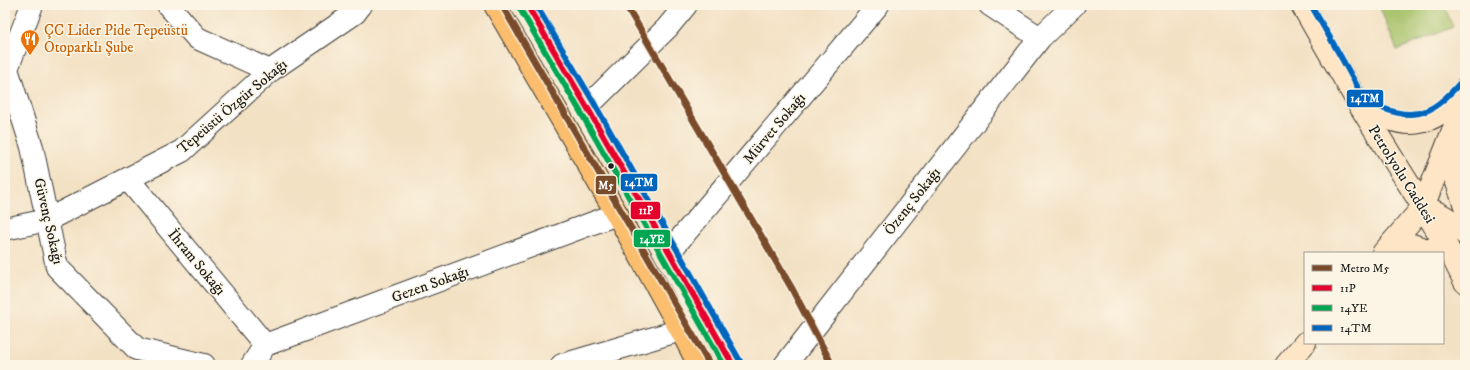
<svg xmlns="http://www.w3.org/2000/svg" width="1470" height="370" viewBox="0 0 1470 370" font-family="'IM FELL DW Pica',serif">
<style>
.park{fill:#a5c168;stroke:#606e42}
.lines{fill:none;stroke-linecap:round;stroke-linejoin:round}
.street-casing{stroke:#3c3a35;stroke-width:24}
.secondary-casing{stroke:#3c3a35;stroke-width:24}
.primary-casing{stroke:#3c3a35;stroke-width:24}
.street{stroke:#fff;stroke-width:22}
.secondary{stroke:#fde5c5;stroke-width:22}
.primary{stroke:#fbbe6e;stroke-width:22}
.bus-1-casing{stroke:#fcf5e5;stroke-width:9}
.bus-2-casing{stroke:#fcf5e5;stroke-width:9}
.bus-3-casing{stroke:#fcf5e5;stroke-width:9}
.bus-1{stroke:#e4002b;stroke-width:6}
.bus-2{stroke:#00a651;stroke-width:6}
.bus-3{stroke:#0065bd;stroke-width:6}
.metro-1-casing{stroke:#fcf5e5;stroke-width:10}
.metro-1{stroke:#7a4b2a;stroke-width:7}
.bus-dot{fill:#1c1c1c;stroke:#fcf5e5;stroke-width:1.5}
.labels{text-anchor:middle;stroke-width:3;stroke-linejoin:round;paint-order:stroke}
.food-label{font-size:15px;fill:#c56008;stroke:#fcf5e5;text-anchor:start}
.street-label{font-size:15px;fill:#1c1c1c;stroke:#fcf5e5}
.line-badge{stroke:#fcf5e5;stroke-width:1.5}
.badge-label{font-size:11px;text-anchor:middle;font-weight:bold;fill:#fff}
</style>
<rect width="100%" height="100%" fill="#fcf5e5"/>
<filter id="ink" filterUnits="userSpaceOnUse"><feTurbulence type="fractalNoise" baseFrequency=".025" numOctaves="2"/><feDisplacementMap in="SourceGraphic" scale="8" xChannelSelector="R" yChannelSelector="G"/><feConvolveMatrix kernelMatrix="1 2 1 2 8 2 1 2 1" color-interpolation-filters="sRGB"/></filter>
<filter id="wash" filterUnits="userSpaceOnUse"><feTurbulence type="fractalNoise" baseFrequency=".012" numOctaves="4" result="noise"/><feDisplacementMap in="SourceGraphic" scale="16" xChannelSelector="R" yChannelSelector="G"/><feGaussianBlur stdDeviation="0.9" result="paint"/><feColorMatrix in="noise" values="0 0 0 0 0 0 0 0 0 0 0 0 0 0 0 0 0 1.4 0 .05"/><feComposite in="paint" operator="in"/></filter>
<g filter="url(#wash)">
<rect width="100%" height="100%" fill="#f3e1c4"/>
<path class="park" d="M1379,5H1444L1453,27L1397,50Z"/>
</g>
<g filter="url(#ink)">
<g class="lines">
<defs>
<path id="street" d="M168,5L197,38L270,71
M1040,38L1074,5
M5,69H7L32,5
M7,69L32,147L57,267L137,349L204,365
M587,107L667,28L686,5
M128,179L265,345
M5,229L47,220L182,151L270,71L355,13L361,5
M670,251L878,5
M252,365L265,345L617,214
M562,365L681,330
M785,365L1040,38L990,5"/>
<path id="secondary" d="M1302,5L1360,106L1423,207L1450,252L1465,282
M1360,106C1404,131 1432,131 1465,89
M1455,144L1454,174L1465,206
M1423,207C1439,212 1455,222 1465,234
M1391,244L1412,245L1436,253
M1383,253L1423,207L1465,100
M1286,365L1305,343"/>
<path id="primary" d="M495,5L617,214L681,330L699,365
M527,5L587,107L733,365"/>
</defs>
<use href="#street" class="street-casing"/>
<use href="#secondary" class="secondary-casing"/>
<use href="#primary" class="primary-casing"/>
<use href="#street" class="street"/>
<use href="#secondary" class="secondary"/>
<use href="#primary" class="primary"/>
<defs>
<path id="bus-1" d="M527,5L587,107L733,365"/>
<path id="bus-2" d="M520,9L580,111L724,365"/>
<path id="bus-3" d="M536,5L594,103L740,361
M1311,5C1325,29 1339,53 1352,77C1356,83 1361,96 1366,100C1371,104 1380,107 1385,109C1419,122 1437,109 1459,84"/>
</defs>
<use href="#bus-1" class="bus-1-casing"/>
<use href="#bus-2" class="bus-2-casing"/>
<use href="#bus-3" class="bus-3-casing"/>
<use href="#bus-1" class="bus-1"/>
<use href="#bus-2" class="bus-2"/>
<use href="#bus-3" class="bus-3"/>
<defs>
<path id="metro-1" d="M502,5L710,365
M626,5L791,287L832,365"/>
</defs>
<use href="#metro-1" class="metro-1-casing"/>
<use href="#metro-1" class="metro-1"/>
</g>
</g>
<defs>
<symbol id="restaurant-pin" viewBox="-11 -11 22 30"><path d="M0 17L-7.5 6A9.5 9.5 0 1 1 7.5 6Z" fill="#e8710a" stroke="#fcf5e5"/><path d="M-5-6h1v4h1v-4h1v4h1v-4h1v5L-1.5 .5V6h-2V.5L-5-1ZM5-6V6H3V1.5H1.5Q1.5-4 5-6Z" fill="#fff"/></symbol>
</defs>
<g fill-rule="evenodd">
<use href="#restaurant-pin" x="19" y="28" width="22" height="30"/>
</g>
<circle class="bus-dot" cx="611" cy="166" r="3.5"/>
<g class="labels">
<g class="food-label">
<text x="44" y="35">ÇC Lider Pide Tepeüstü<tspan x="44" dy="17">Otoparklı Şube</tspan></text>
</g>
<g class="street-label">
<text transform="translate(232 106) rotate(-40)" y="5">Tepeüstü Özgür Sokağı</text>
<text transform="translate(774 128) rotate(-50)" y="5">Mürvet Sokağı</text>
<text transform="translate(1402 174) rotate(58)" y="5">Petrolyolu Caddesi</text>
<text transform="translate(912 201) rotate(-52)" y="5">Özenç Sokağı</text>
<text transform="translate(49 221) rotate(77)" y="5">Güvenç Sokağı</text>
<text transform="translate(197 262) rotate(50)" y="5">İhram Sokağı</text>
<text transform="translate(430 284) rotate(-20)" y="5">Gezen Sokağı</text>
</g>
</g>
<g class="line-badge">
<rect x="1346" y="89" width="38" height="19" rx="4" fill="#0065bd"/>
<rect x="620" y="173" width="38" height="19" rx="4" fill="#0065bd"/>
<rect x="595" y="175" width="22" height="20" rx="4" fill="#7a4b2a"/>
<rect x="630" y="201" width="31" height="19" rx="4" fill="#e4002b"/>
<rect x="633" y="229" width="38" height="19" rx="4" fill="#00a651"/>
</g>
<g class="badge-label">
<text x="1365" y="102">14TM</text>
<text x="639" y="186">14TM</text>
<text x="606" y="189">M5</text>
<text x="646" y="214">11P</text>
<text x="652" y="243">14YE</text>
</g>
<rect width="1470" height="370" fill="none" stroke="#fcf5e5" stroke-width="20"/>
<rect x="1304" y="252" width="140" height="92" fill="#fcf5e5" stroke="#a29e95"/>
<rect x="1312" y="265" width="20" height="6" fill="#7a4b2a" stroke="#a29e95"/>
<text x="1340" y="272" font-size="12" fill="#1c1c1c">Metro M5</text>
<rect x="1312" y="285" width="20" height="6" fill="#e4002b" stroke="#a29e95"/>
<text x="1340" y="292" font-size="12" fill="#1c1c1c">11P</text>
<rect x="1312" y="305" width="20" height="6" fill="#00a651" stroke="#a29e95"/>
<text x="1340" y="312" font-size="12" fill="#1c1c1c">14YE</text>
<rect x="1312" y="325" width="20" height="6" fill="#0065bd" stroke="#a29e95"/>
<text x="1340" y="332" font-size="12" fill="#1c1c1c">14TM</text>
</svg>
